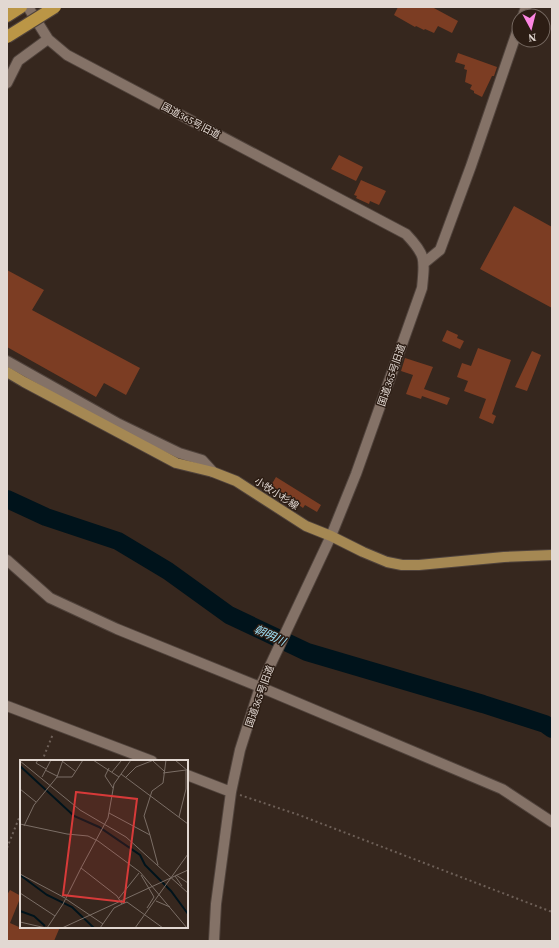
<svg xmlns="http://www.w3.org/2000/svg" width="559" height="948" viewBox="0 0 559 948" font-family="'Source Serif 4','Noto Sans JP',serif">
<style>
.lines{fill:none;stroke-linecap:round;stroke-linejoin:round}
.river{stroke:#00131b;stroke-width:18}
.building{fill:#7c3d23}
.minor-casing{stroke:#50433c;stroke-width:12}
.major-casing{stroke:#50433c;stroke-width:12}
.highway-casing{stroke:#50433c;stroke-width:14}
.path{stroke:#6e6058;stroke-width:2;stroke-dasharray:2 3;stroke-linecap:butt}
.minor{stroke:#847267;stroke-width:10}
.major{stroke:#a58853;stroke-width:10}
.highway{stroke:#bb9646;stroke-width:12}
.highway-bridge-casing{stroke:#50433c;stroke-width:14;stroke-linecap:butt}
.highway-bridge{stroke:#bb9646;stroke-width:12}
.labels{text-anchor:middle;stroke-width:3;stroke-linejoin:round;paint-order:stroke}
.street-label{font-size:10px;fill:#e2d8d2;stroke:#2c1d14}
.water-label{font-size:11px;font-style:italic;fill:#a1e5fd;stroke:#2c1d14}
.inset-river{fill:none;stroke:#00131b;stroke-width:2}
.inset-road{fill:none;stroke:#7b6e66;stroke-width:1}
.view{fill:#d73a39;fill-opacity:0.15;stroke:#d73a39;stroke-width:2}
.inset-edge{fill:none;stroke:#e2d8d2;stroke-width:2}
</style>
<rect width="100%" height="100%" fill="#36271e"/>
<g class="lines">
<path class="river" d="M7,499L46,517L118,541L168,571L229,615L307,652L483,704L545,724L552,729"/>
</g>
<path class="building" d="M398,7H432L458,21L452,33L438,26L434,33L425,29L424,30L416,26L415,27L394,15Z
M458,53L497,67L494,76H492L482,97L474,93V91L470,89L472,85L465,82L467,70L464,69L465,65L455,62Z
M339,155L363,167L356,181L331,169Z
M361,180L386,191L379,205L370,201L369,204L356,198L357,196L354,195Z
M514,206L552,227V308L480,269Z
M7,270L44,290L32,310L140,368L126,395L104,383L96,397L7,347Z
M447,330L458,335L457,338L464,341L460,349L442,341Z
M478,348L511,360L492,414L496,416L493,424L479,418L486,399L464,391L468,381L457,377L462,363L471,366Z
M532,351L541,355L527,391L515,387Z
M405,358L433,367L424,389L450,398L447,405L422,396L421,399L406,394L413,375L401,371Z
M276,477L321,505L317,512L305,505L303,508L292,500L291,502L271,489L272,488L270,487Z
M10,890L21,896L10,923L19,927H60L54,941H7V895Z"/>
<g class="lines">
<defs>
<path id="minor" d="M28,7L48,39L67,55L406,234C426,255 425,259 422,288L356,474L331,536L260,687L240,750L231,792L216,904L214,941
M523,16L526,7
M7,83L18,61L48,39
M424,263L440,250L471,166L519,26
M7,361L119,424L179,453L202,460L213,472
M7,560L50,598L117,629L260,687L502,789L552,822
M7,706L152,761
M187,775L231,792"/>
<path id="major" d="M7,372L24,382L176,463L213,472L236,481L306,526L331,536L363,552L387,562L402,565H419L504,557L552,555"/>
<path id="highway" d="M7,16L21,7"/>
</defs>
<use href="#minor" class="minor-casing"/>
<use href="#major" class="major-casing"/>
<use href="#highway" class="highway-casing"/>
<path class="path" d="M42,761L53,734
M240,795L299,815L552,912
M7,848L21,813"/>
<use href="#minor" class="minor"/>
<use href="#major" class="major"/>
<use href="#highway" class="highway"/>
<defs>
<path id="highway-bridge" d="M7,37L55,7"/>
</defs>
<use href="#highway-bridge" class="highway-bridge-casing"/>
<use href="#highway-bridge" class="highway-bridge"/>
</g>
<g class="labels">
<g class="street-label">
<text transform="translate(191 120) rotate(28)" y="4">国道365号旧道</text>
<text transform="translate(391 375) rotate(-71)" y="4">国道365号旧道</text>
<text transform="translate(277 493) rotate(33)" y="4">小牧小杉線</text>
<text transform="translate(259 696) rotate(-70)" y="4">国道365号旧道</text>
</g>
<g class="water-label">
<text transform="translate(270 635) rotate(25)" y="4">朝明川</text>
</g>
</g>
<g transform="translate(20 760)">
<rect width="168" height="168" fill="#36271e"/>
<path class="inset-river" d="M0,6L54,56L79,67L120,95L125,105L151,131L168,154M0,115L27,135L52,147L74,168M0,151L14,156L25,166"/>
<path class="inset-road" d="M18,0L16,3L26,9M73,0L99,17M155,0L168,11M0,1L60,50L106,77L168,133M42,1L55,11M133,1L144,11M89,8L85,16L93,28M25,10L37,16M92,12L101,1M143,13L166,10M101,14L168,64M22,17L31,0M37,17H52L63,0M106,17L116,7L134,0M0,29L16,42M89,53L130,75L138,105M159,57L166,29V10M0,64L47,74L68,76L78,81L120,112L167,168M4,66L14,45L37,17L43,0M130,75L124,56L132,31L143,23L146,0M61,108L88,58L94,24L111,0M61,108L97,136L102,144L94,148L80,168M0,114L45,138M121,115L134,137L127,148M156,115L168,123M155,116L162,126M0,133L35,156M99,138L119,113M46,139L83,164M136,141L150,147M102,144L107,142L143,168M0,162L26,168M27,168L43,144L61,108M42,168L168,110M115,168L168,94"/>
<path class="view" d="M56,32L117,39L104,142L43,135Z"/>
<rect width="168" height="168" class="inset-edge"/>
</g>
<rect width="559" height="948" fill="none" stroke="#e2d8d2" stroke-width="16"/>
<g transform="translate(531 28) rotate(173)"><circle r="19" fill="#2c1d14" stroke="#756860"/>
<path d="M0-3L7 15L0 10L-7 15Z" fill="#fd86e2"/>
<text y="-6" font-size="11" font-weight="bold" text-anchor="middle" fill="#e2d8d2">N</text>
</g>
</svg>
